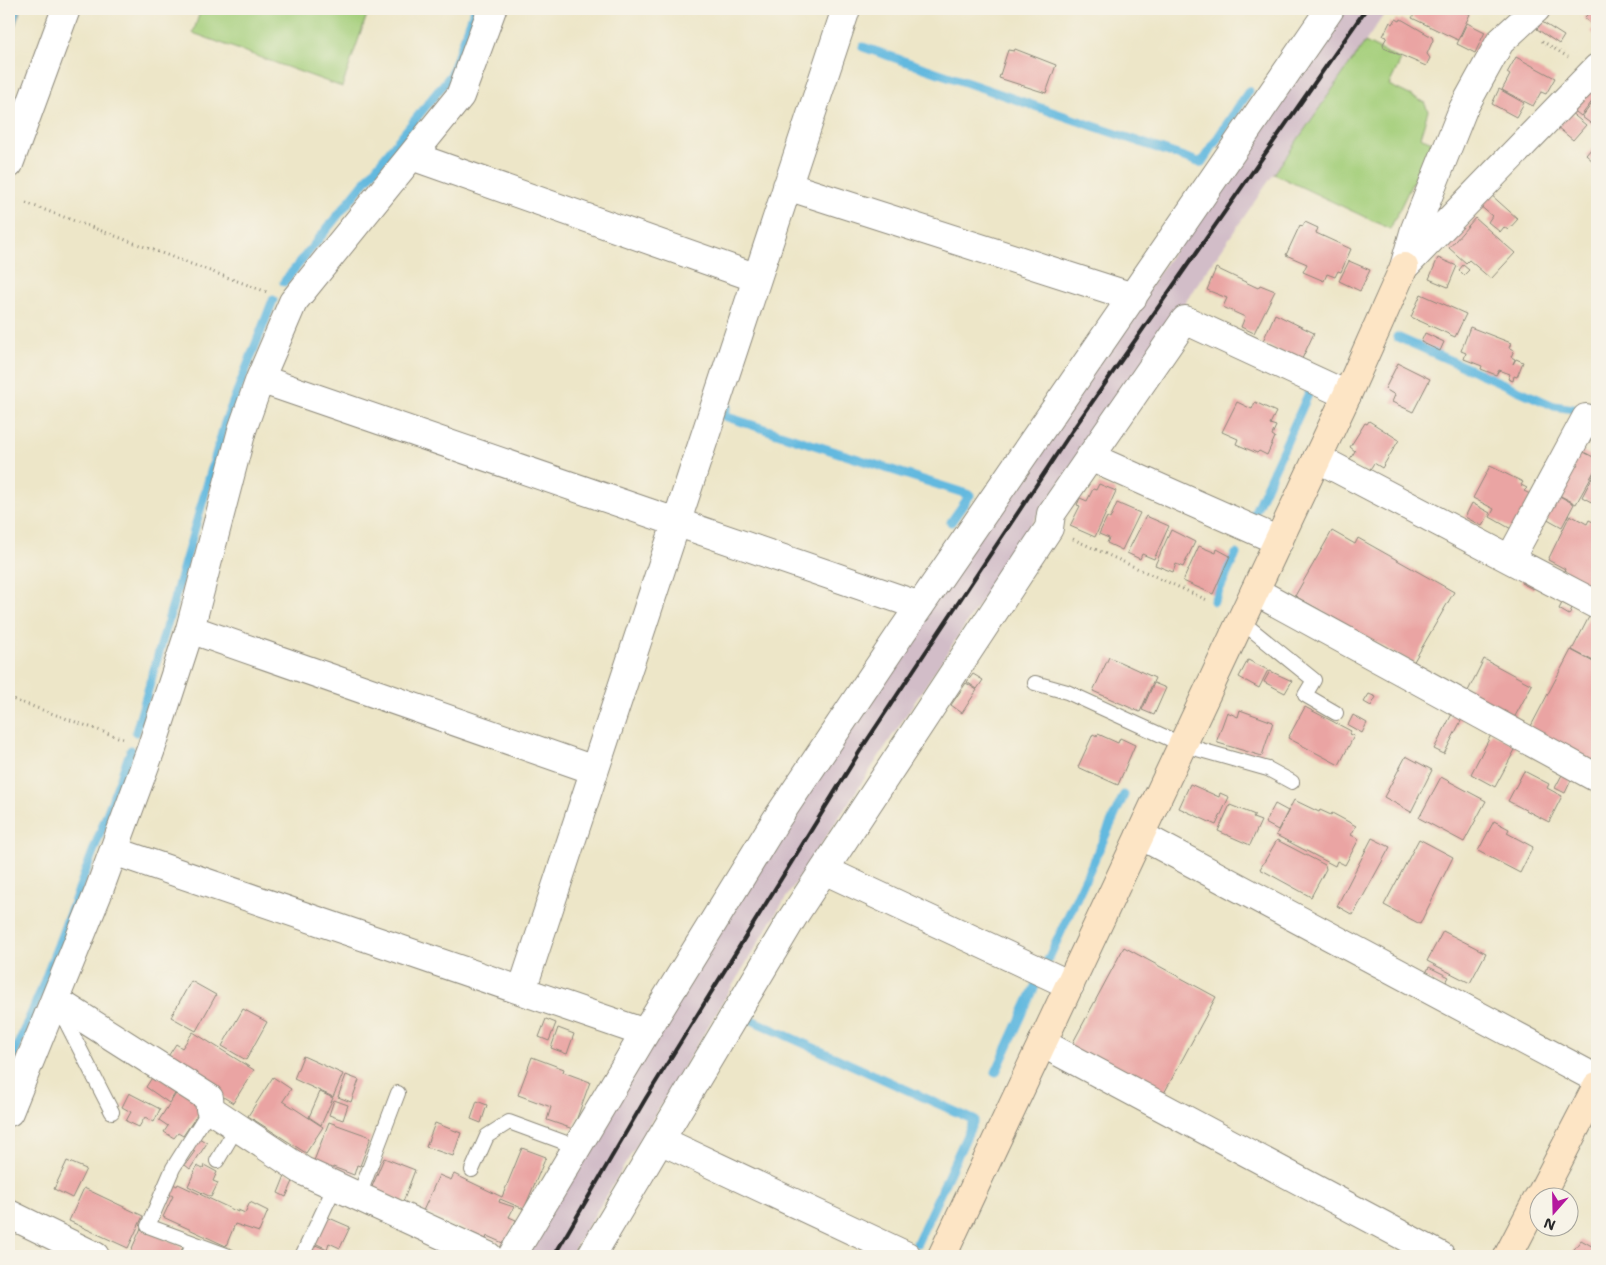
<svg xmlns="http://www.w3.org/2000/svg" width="1606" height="1265" viewBox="0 0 1606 1265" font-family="'Shantell Sans',sans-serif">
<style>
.industrial{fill:#d2bdc8}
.green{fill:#a5cf7b;stroke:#687d53}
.water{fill:#63b9df;stroke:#477285}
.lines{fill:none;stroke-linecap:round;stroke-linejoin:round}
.stream{stroke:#63b9df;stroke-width:9}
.building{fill:#eaa4a3}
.lane-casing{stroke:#8c887a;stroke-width:16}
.street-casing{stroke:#8c887a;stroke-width:30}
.secondary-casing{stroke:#8c887a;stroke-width:30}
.path{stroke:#8c887a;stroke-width:3;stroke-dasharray:1 4;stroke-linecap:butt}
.lane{stroke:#fff;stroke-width:14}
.street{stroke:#fff;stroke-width:28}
.secondary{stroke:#fde5c5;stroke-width:28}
.rail{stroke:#2b2b2b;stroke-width:4}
</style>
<rect width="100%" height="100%" fill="#f7f3e8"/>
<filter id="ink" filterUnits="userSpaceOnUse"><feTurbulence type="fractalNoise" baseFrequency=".02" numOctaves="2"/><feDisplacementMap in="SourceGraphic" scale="10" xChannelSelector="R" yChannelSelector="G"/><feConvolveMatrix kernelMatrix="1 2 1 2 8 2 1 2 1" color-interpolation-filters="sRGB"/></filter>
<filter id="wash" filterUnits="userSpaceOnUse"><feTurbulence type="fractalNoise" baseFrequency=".0096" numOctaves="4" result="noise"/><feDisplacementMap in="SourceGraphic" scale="20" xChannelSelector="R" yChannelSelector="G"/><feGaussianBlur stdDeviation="1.12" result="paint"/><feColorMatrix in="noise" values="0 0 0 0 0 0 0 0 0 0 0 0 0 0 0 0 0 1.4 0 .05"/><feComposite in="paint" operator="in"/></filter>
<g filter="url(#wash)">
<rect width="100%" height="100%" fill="#ede6c8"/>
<path class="industrial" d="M1340,9H1388L1035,519L778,910L570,1256H524L722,925L909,638Z"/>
<path class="green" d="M201,9H369L342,87L193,33Z
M1365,42L1401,60L1389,85L1424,102L1428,111L1420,137L1432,142L1390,229L1274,174Z"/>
<path class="water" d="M9,9H21L9,43Z"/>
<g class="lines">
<path class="stream" d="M863,47L1201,163L1249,91
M284,282L451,75L475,9
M1397,337L1554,406L1587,411
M727,406L724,416L970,495L951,522
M1251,520L1308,395
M1214,601L1236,554
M136,732L225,423L273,300
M1047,962L1124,795
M745,1017L974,1120L917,1243
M9,1066L40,993L131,750
M996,1072L1037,982"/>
</g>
<g id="blocks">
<path class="building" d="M1417,9H1459L1470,14L1458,40L1412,18Z
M1593,9H1597V38L1591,31L1595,27L1584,18Z
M1396,19L1400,21L1401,19L1432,37L1433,40L1427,54L1430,58L1426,66L1384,48L1383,44L1387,37L1383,36L1390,22L1393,24Z
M1542,22L1564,36L1559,44L1537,29Z
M1467,23L1485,32L1475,53L1457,44Z
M1015,49L1056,65L1046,93L999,78L1008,50L1014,51Z
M1516,57L1555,78L1546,94L1541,92L1533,106L1502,90L1510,75L1507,73Z
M1593,87L1597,90V95L1581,116L1571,108Z
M1499,89L1524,103L1516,117L1492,104Z
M1597,97V128L1582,117Z
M1570,112L1586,125L1573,140L1557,127Z
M1592,148L1597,152V159L1594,162L1586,155Z
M1489,193L1518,219L1508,230L1504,227L1500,232L1488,222L1492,216L1479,205Z
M1475,218L1515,253L1491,279L1469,260L1466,263L1449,248Z
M1305,222L1318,228L1316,233L1351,249L1341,272L1338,271L1335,277L1327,274L1324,281L1303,272L1307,264L1286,255L1300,225L1302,227Z
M1438,258L1457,266L1448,287L1429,279Z
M1349,261L1370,270L1360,291L1339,281Z
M1463,265L1469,270L1464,275L1459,270Z
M1216,268L1258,288L1260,285L1275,291L1254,333L1241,327L1245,317L1223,307L1227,298L1207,290Z
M1421,294L1466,314L1455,337L1411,317Z
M1275,314L1314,333L1301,361L1262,343Z
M1470,327L1511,343L1509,348L1514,350L1511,357L1515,359L1513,364L1516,359L1523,362L1517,377L1514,376L1513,381L1508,379L1510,374L1499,370L1496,375L1481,369L1482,366L1464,359L1466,353L1461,351Z
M1425,333L1444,342L1440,351L1421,342Z
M1398,363L1430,379L1413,412L1392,402L1395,395L1385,389Z
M1237,402L1252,409L1255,402L1276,412L1270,424L1276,426L1272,435L1275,437L1267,455L1259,451L1257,453L1236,444L1238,439L1222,432Z
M1369,421L1399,440L1382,468L1374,463L1369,471L1350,459L1355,451L1350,447L1365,423L1367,424Z
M1578,449L1597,459V466L1576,504L1555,493Z
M1490,466L1523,482L1521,485L1527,488L1524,491L1532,495L1513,530L1490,517L1494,509L1473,498Z
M1597,468V505L1582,497Z
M1099,484L1116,491L1095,537L1070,526L1080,506L1077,505L1080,498L1087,501L1093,489L1096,490Z
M1554,493L1574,504L1562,527L1542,516Z
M1117,503L1140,513L1122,550L1107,543L1109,538L1099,534L1107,517L1110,519Z
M1472,503L1490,513L1482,526L1465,517Z
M1570,515L1587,524L1589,520L1597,524V590L1564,572L1565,569L1548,560Z
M1146,516L1169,526L1154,559L1142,554L1140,559L1127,553Z
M1171,530L1195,542L1183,567L1176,564L1173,572L1155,565Z
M1332,531L1355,544L1358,538L1454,592L1413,663L1295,596Z
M1199,546L1216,553L1217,549L1230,556L1213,594L1183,581Z
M1524,577L1536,583L1533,589L1521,583Z
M1562,603L1572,608L1569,615L1559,609Z
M1590,615L1597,619V663L1572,650Z
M1571,650L1597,664V763L1530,728Z
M1109,657L1155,678L1140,712L1093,691Z
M1484,659L1532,685L1514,718L1467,693Z
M1248,660L1268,670L1259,688L1239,677Z
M1270,671L1292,681L1285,693L1264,682Z
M973,674L983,680L977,689L967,682Z
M966,683L977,690L962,713L951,705Z
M1154,683L1166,688L1154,715L1142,710Z
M1369,694L1376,697L1371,706L1364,702Z
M1305,707L1351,731L1349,734L1354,736L1339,765L1288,738Z
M1240,710L1273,722L1262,756L1218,743L1217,740L1227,712L1238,717Z
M1453,712L1463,717L1444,754L1434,749Z
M1353,715L1367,723L1362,733L1348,725Z
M1492,733L1517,746L1495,787L1471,774Z
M1093,734L1097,736L1098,734L1118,743L1120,738L1135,745L1118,785L1078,767Z
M1406,756L1432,770L1411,812L1384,797Z
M1524,771L1549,784L1547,788L1562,796L1549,822L1508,801Z
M1564,771L1573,776L1565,793L1555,788Z
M1441,777L1486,801L1464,842L1419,818Z
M1190,784L1219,797L1220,793L1229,797L1216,825L1179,808Z
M1294,800L1319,812L1320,810L1331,815L1332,813L1356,826L1351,835L1359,839L1345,865L1337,861L1335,866L1276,835Z
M1275,804L1288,811L1278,830L1265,823Z
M1230,805L1255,815L1253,818L1261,821L1250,845L1218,831Z
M1494,821L1509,829L1507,833L1533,847L1520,873L1478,851Z
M1372,838L1390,847L1353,915L1337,906Z
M1419,839L1453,857L1420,924L1384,905Z
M1277,840L1325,865L1326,869L1311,897L1260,869Z
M1443,931L1486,953L1470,983L1427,961Z
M1124,947L1216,997L1162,1097L1070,1048Z
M1429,967L1449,977L1443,987L1424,977Z
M191,981L216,995L196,1031L171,1017Z
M243,1009L267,1022L246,1060L222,1046Z
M546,1019L556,1023L549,1041L539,1037Z
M558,1028L574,1034L567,1054L551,1048Z
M193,1032L254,1070L233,1103L165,1061L176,1044L182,1048Z
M303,1056L343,1074L333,1097L294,1079Z
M532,1057L564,1069L563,1072L590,1082L573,1129L547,1120L551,1107L518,1095Z
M155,1073L178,1089L169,1103L146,1087Z
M346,1075L359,1080L351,1102L338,1097Z
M273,1077L291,1089L283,1101L323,1127L306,1153L248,1116Z
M179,1089L204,1105L183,1136L178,1133L174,1138L164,1132L168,1126L159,1120Z
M320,1092L333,1098L321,1125L309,1117Z
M129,1093L160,1109L154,1122L145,1117L139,1127L126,1121L131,1112L122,1107Z
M334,1100L348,1105L343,1120L329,1115Z
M477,1101L487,1105L481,1123L471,1119Z
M329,1122L371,1137L360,1166L357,1165L354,1175L333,1167L331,1173L312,1166Z
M435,1123L461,1133L453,1156L426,1147Z
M199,1138L207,1143L190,1169L185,1165L195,1151L192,1149Z
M522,1148L546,1157L524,1209L500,1199L499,1202L514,1207L509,1217L516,1220L505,1244L487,1236L486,1239L423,1211L439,1175L451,1180L454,1174L502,1197Z
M384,1158L415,1170L403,1202L371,1189Z
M67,1161L86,1169L72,1198L54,1189Z
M204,1165L217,1172L213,1181L218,1183L211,1197L188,1186L197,1166L203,1169Z
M286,1173L295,1177L286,1197L278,1193Z
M173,1184L177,1186L178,1184L238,1212V1210L245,1213L250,1202L268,1211L259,1232L235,1224L226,1246L163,1217L173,1196L169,1194Z
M84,1188L143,1216L128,1248L69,1221Z
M327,1217L350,1227L340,1248L329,1243L327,1249L315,1243Z
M141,1228L183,1247L179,1256L129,1255Z
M1581,1240L1597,1249V1256H1569Z
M313,1244L337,1254L336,1256H308Z"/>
</g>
</g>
<g filter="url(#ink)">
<use href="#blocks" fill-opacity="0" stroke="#8c887a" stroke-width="1"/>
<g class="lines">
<defs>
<path id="lane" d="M1241,621L1314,680L1305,695L1336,713
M1035,683L1067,692L1183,745L1268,769L1292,782
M59,1008L112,1112
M210,1109L173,1168L148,1226L229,1256
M217,1161L237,1127
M472,1170L487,1136L509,1122L577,1147
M359,1196L398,1093
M188,1256L194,1243
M302,1256L335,1186"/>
<path id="street" d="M412,156L757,278
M9,164L66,9
M787,186L1133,297
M1407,264L1597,68
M1404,267L1415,229L1463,109L1500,42L1536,9
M260,379L920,606
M1090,457L1279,541
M1317,458L1597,605
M1510,559L1586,418
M1255,591L1597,778
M190,629L594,770
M1140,835L1597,1079
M114,851L645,1033
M824,870L1070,985
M522,990L846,9
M55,1000L209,1098L210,1109L303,1171L488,1256
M1042,1043L1441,1256
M9,1112L98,893L151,749L190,629L242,430L260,379L293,302L460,96L492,9
M660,1140L907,1256
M9,1214L95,1256
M512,1256L645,1033L776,820L902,632L1330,9
M591,1256L793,917L1049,528L1051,514L1185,320L1347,395"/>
<path id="secondary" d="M1539,1198L1597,1086
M942,1256L1347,395L1404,267
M1508,1256L1538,1198"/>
</defs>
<use href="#lane" class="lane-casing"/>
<use href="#street" class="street-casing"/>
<use href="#secondary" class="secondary-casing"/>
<path class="path" d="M1542,41L1568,57
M26,203L267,292
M1073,539L1207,600
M9,698L126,740"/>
<use href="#lane" class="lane"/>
<use href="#street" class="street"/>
<use href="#secondary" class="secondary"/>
<path class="rail" d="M554,1256L646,1098L860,751L1072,431L1366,9"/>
</g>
</g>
<rect width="1606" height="1265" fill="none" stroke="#f7f3e8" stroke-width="30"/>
<g transform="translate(1554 1212) rotate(200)"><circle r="24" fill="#f7f3e8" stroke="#a5a39c"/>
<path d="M0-4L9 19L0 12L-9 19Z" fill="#b5179e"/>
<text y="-8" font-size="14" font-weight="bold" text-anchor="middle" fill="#2b2b2b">N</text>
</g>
</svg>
